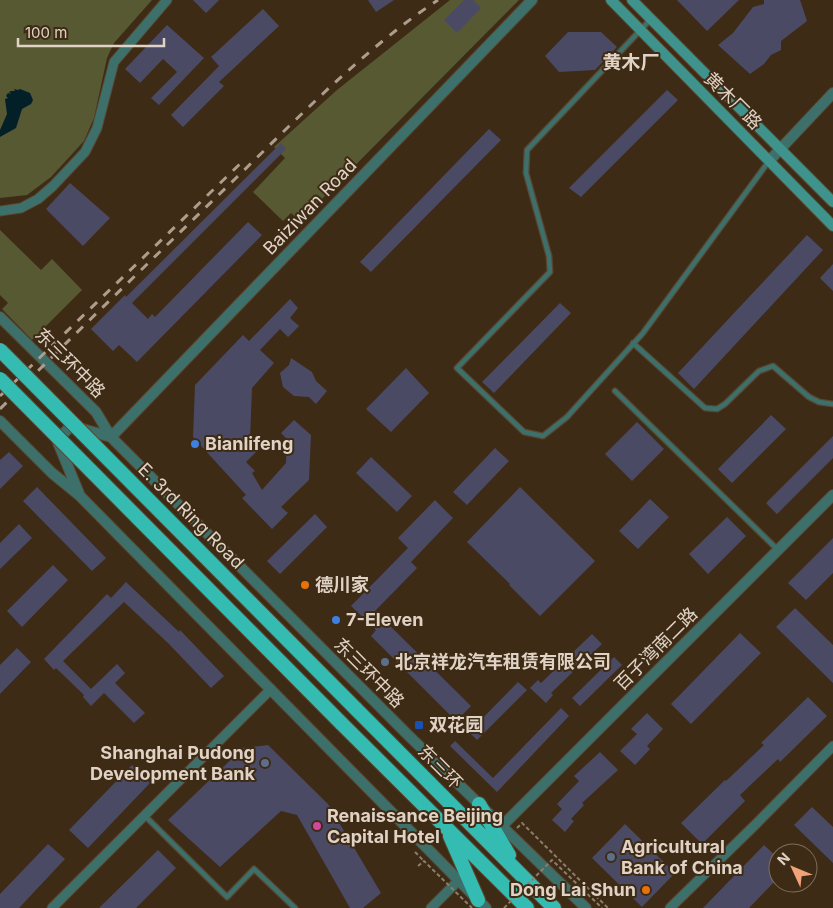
<svg xmlns="http://www.w3.org/2000/svg" width="833" height="908" viewBox="0 0 833 908" font-family="Inter,'Noto Sans SC',sans-serif">
<style>
.green{fill:#575933}
.water{fill:#031f28}
.building{fill:#4b4a65}
.lines{fill:none;stroke-linecap:round;stroke-linejoin:round}
.service-casing{stroke:#584631;stroke-width:7}
.minor-casing{stroke:#584631;stroke-width:11}
.tertiary-casing{stroke:#584631;stroke-width:12}
.secondary-casing{stroke:#584631;stroke-width:12}
.trunk-casing{stroke:#584631;stroke-width:16}
.path{stroke:#8d7d6c;stroke-width:2;stroke-dasharray:4 2.5;stroke-linecap:butt}
.service{stroke:#3e706b;stroke-width:4.5}
.minor{stroke:#3e706b;stroke-width:9}
.tertiary{stroke:#3e706b;stroke-width:10}
.secondary{stroke:#3e948c;stroke-width:10}
.trunk{stroke:#34bcb2;stroke-width:14}
.rail{stroke:#ac9d8d;stroke-width:3;stroke-dasharray:9 9;stroke-linecap:butt}
.trunk-bridge-casing{stroke:#584631;stroke-width:16;stroke-linecap:butt}
.path-bridge{stroke:#8d7d6c;stroke-width:2;stroke-dasharray:4 2.5;stroke-linecap:butt}
.trunk-bridge{stroke:#34bcb2;stroke-width:14}
.shop-dot{fill:#3f7fe0;stroke:#3e2b15;stroke-width:2}
.food-dot{fill:#e8710a;stroke:#3e2b15;stroke-width:2}
.service-dot{fill:#5c6f8a;stroke:#3e2b15;stroke-width:2}
.transit-dot{fill:#1a4fb4;stroke:#3e2b15;stroke-width:2}
.hotel-dot{fill:#d1479c;stroke:#3e2b15;stroke-width:2}
.labels{text-anchor:middle;stroke-width:4;stroke-linejoin:round;paint-order:stroke}
.street-label{font-size:18px;fill:#e0d3c6;stroke:#3e2b15}
.poi-label{font-size:18px;font-weight:bold;fill:#e0d3c6;stroke:#3e2b15;text-anchor:start}
.neighbourhood-label{font-size:19px;font-weight:bold;fill:#e0d3c6;stroke:#3e2b15}
</style>
<rect width="100%" height="100%" fill="#3e2b15"/>
<path class="green" d="M0,0H152L114,43L107,58L94,118L84,141L51,177L27,195L0,198Z
M450,0H519L300,221L291,213L283,221L253,192L285,158L274,147L337,90Z
M0,230L41,270L52,259L82,290L32,340L2,309L8,303L0,295Z"/>
<path class="water" d="M14,89L18,90L20,89L30,93L33,100L31,104L22,109L16,128L0,137V130L7,114L5,99L8,98L6,96L8,93L11,94L9,92L11,91H15Z"/>
<path class="building" d="M193,0H219L206,13Z
M368,0H394L376,12Z
M464,0H473L481,8L457,33L444,20Z
M677,0H739L707,31Z
M764,0H800L807,21L781,41V50L771,55L764,64L750,74L718,45L733,33L753,7L764,4Z
M263,9L279,26L219,82L224,86L183,127L171,115L219,66L211,57Z
M167,25L204,58L159,105L151,98L177,72L163,59L140,83L125,69Z
M568,32H601L617,47L595,70L559,72L545,56Z
M667,90L678,100L581,197L569,188Z
M489,129L501,140L371,272L360,262Z
M281,143L286,149L132,303L148,319L152,314L155,317L248,222L262,235L137,362L119,345L113,351L91,329L125,295L126,297Z
M70,183L110,218L83,246L46,209Z
M807,235L823,250L694,389L678,373Z
M833,264V291L820,278Z
M290,299L298,308L290,318L299,326L288,337L280,329L260,350L274,363L252,388L250,440L258,450L246,462L255,471L252,473L262,490L286,463L287,439L281,433L294,420L311,435L309,480L281,507L288,513L272,529L242,498L246,495L193,437L195,385L243,335L249,341Z
M560,303L571,313L494,393L482,382Z
M291,358L312,372L316,381L327,391L316,404L309,397L294,396L283,387L280,373L289,365Z
M406,368L429,393L391,432L366,409Z
M771,415L786,429L732,483L718,469Z
M637,422L664,449L632,481L605,454Z
M833,436V458L777,514L766,503Z
M495,448L509,461L467,505L453,492Z
M9,452L23,466L0,489V460Z
M371,457L412,496L397,512L356,473Z
M37,487L106,558L92,571L23,501Z
M520,487L595,561L540,616L509,585L510,584L467,542Z
M650,499L669,517L638,549L619,531Z
M435,500L453,518L411,562L417,568L375,611L471,706L456,721L371,636L376,630L351,606L408,548L398,538Z
M315,514L327,527L280,574L267,561Z
M727,517L746,536L708,574L689,554Z
M19,524L32,538L0,569V543Z
M833,538V573L806,600L788,583Z
M53,565L68,580L22,627L7,611Z
M126,582L179,632L180,630L224,676L211,688L168,643L124,602L63,661L91,689L117,664L125,673L115,683L145,713L134,723L104,693L91,706L83,697L84,695L56,668L54,670L44,659L107,594L111,598Z
M795,608L833,645V683L776,627Z
M740,633L761,653L691,724L671,704Z
M592,634L602,644L551,693L553,695L546,703L530,688L538,680L541,683Z
M17,648L31,662L0,694V665Z
M614,657L622,665L580,706L572,698Z
M518,682L527,690L477,740L469,732Z
M808,697L827,716L780,762L778,759L740,795L745,801L702,844L681,823L725,780L726,781L764,745L761,743Z
M561,708L569,716L497,792L450,746L455,741L493,778Z
M647,713L663,729L647,746L650,749L635,765L620,751L637,734L631,729Z
M268,745L328,804L381,893L363,908H350L297,815L281,811L220,867L168,820L243,748Z
M600,752L618,770L582,803L584,805L571,819L574,821L565,832L552,820L562,809L557,804L579,781L574,776Z
M132,765L150,783L88,848L69,830Z
M812,807L833,827V863L794,825Z
M625,824L675,873L642,907L592,858Z
M48,844L65,859L19,908H0V894Z
M764,845L778,858V878L749,908H703Z
M158,850L176,868L136,908H99Z"/>
<g class="lines">
<defs>
<path id="service" d="M650,20L527,150L526,173L549,256L550,272L457,368L524,432L543,436L567,417L643,333L769,161
M633,343L705,408L717,409L725,404L759,371L773,366L809,397L819,402L833,404
M615,391L778,550
M145,816L227,897L254,869L295,908"/>
<path id="minor" d="M0,211L21,208L38,199L53,186L85,152L97,128L114,62L167,0
M52,908L271,689
M431,908L458,881
M670,908L756,824L833,746"/>
<path id="tertiary" d="M769,161L833,93
M0,317L96,412L111,437L532,0
M0,421L52,473L79,495
M79,428L111,437L409,736L586,908
M57,440L80,496L486,908
M57,440L71,426
M502,826L833,495"/>
<path id="secondary" d="M611,0L833,226
M632,0L833,202"/>
<path id="trunk" d="M355,708L554,908
M341,723L527,908
M479,804L509,855
M450,836L478,900"/>
</defs>
<use href="#service" class="service-casing"/>
<use href="#minor" class="minor-casing"/>
<use href="#tertiary" class="tertiary-casing"/>
<use href="#secondary" class="secondary-casing"/>
<use href="#trunk" class="trunk-casing"/>
<path class="path" d="M517,828L522,823L608,908
M415,852L424,861"/>
<use href="#service" class="service"/>
<use href="#minor" class="minor"/>
<use href="#tertiary" class="tertiary"/>
<use href="#secondary" class="secondary"/>
<use href="#trunk" class="trunk"/>
<path class="rail" d="M0,396L243,161
M0,409C78,330 158,254 237,177C301,115 364,49 438,0"/>
<defs>
<path id="trunk-bridge" d="M0,350L355,708
M0,379L341,723"/>
</defs>
<use href="#trunk-bridge" class="trunk-bridge-casing"/>
<path class="path-bridge" d="M418,866L424,861L472,908
M504,908L552,860L602,908"/>
<use href="#trunk-bridge" class="trunk-bridge"/>
</g>
<g class="shop-dot">
<circle cx="195" cy="444" r="5"/>
<circle cx="336" cy="620" r="5"/>
</g>
<g class="food-dot">
<circle cx="305" cy="585" r="5"/>
<circle cx="646" cy="890" r="5"/>
</g>
<g class="service-dot">
<circle cx="385" cy="662" r="5"/>
<circle cx="265" cy="763" r="5"/>
<circle cx="611" cy="857" r="5"/>
</g>
<rect class="transit-dot" x="414" y="720" width="10" height="10" rx="2.5"/>
<circle class="hotel-dot" cx="317" cy="826" r="5"/>
<g class="labels">
<g class="street-label">
<text transform="translate(733 101) rotate(45)" y="6">黄木厂路</text>
<text transform="translate(310 207) rotate(-46)" y="6">Baiziwan Road</text>
<text transform="translate(70 363) rotate(45)" y="6">东三环中路</text>
<text transform="translate(191 516) rotate(45)" y="6">E. 3rd Ring Road</text>
<text transform="translate(656 649) rotate(-45)" y="6">百子湾南二路</text>
<text transform="translate(369 673) rotate(45)" y="6">东三环中路</text>
<text transform="translate(440 767) rotate(45)" y="6">东三环</text>
</g>
<g class="poi-label">
<text x="205" y="450">Bianlifeng</text>
<text x="315" y="591">德川家</text>
<text x="346" y="626">7-Eleven</text>
<text x="395" y="668">北京祥龙汽车租赁有限公司</text>
<text x="429" y="731">双花园</text>
<text x="255" y="759" text-anchor="end">Shanghai Pudong<tspan x="255" dy="21">Development Bank</tspan></text>
<text x="327" y="822">Renaissance Beijing<tspan x="327" dy="21">Capital Hotel</tspan></text>
<text x="621" y="853">Agricultural<tspan x="621" dy="21">Bank of China</tspan></text>
<text x="636" y="896" text-anchor="end">Dong Lai Shun</text>
</g>
<g class="neighbourhood-label">
<text x="631" y="69">黄木厂</text>
</g>
</g>
<g transform="translate(793 868) rotate(314)"><circle r="24" fill="#3e2b15" stroke="#7f6e5c"/>
<path d="M0-4L9 19L0 12L-9 19Z" fill="#f0a278"/>
<text y="-8" font-size="14" font-weight="bold" text-anchor="middle" fill="#e0d3c6">N</text>
</g>
<path d="M18 38v8h146v-8" fill="none" stroke="#e0d3c6" stroke-width="2.5"/>
<text x="25" y="38" font-size="15" fill="#e0d3c6" stroke="#3e2b15" stroke-width="4" paint-order="stroke">100 m</text>
</svg>
